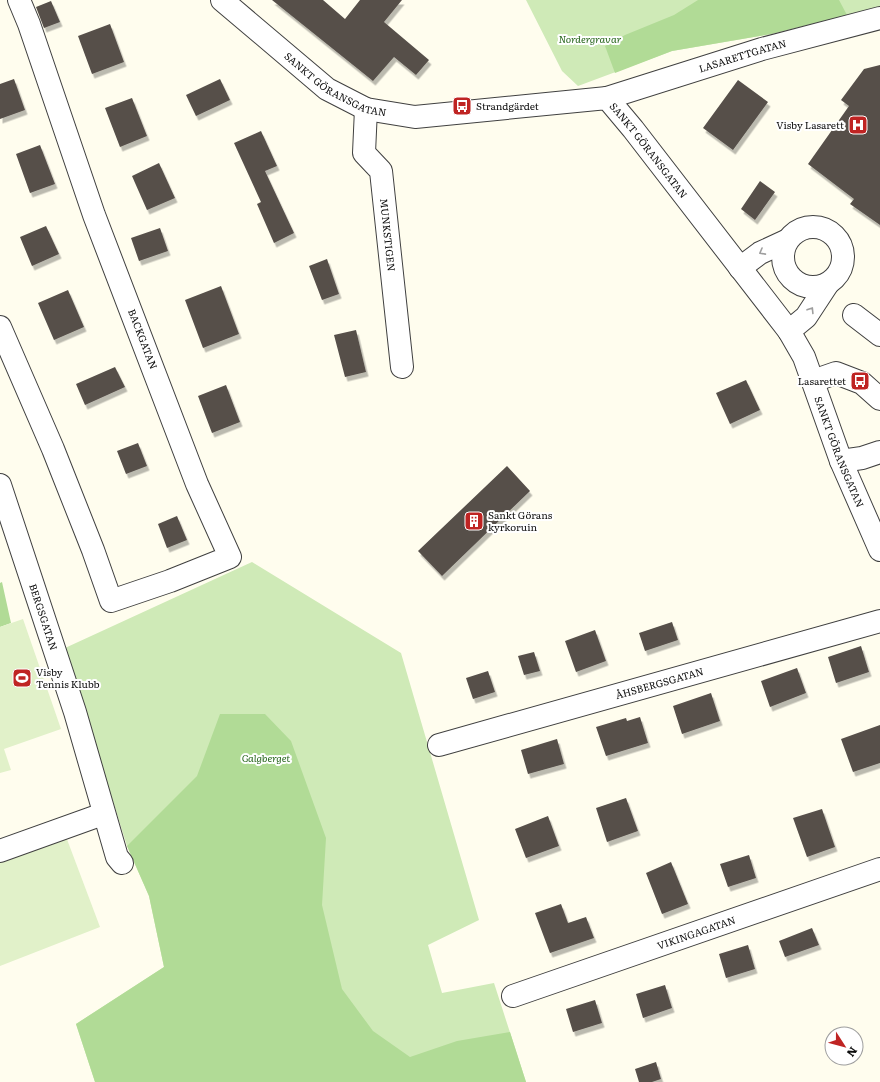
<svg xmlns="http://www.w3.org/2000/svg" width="880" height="1082" viewBox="0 0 880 1082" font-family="Literata,serif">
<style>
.green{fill:#cfeab7}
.forest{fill:#b1db96}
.pitch{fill:#e1f1c9}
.building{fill:#564f4a;filter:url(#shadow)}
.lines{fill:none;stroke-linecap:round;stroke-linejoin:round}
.minor-casing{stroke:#404040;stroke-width:24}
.minor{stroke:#fff;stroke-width:22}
.oneway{stroke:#9e9e9e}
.labels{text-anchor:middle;stroke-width:4;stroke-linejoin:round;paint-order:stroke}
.park-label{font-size:10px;font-style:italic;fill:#28661d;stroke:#fff}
.street-label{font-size:10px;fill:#0d0d0d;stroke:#fff}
.poi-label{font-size:10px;fill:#0d0d0d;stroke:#fff;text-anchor:start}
</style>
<defs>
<filter id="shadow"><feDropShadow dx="2.5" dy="4.5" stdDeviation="0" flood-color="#0004"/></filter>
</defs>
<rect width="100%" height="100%" fill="#fffdee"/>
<path class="green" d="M526,0H880V7L771,34L672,51L578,86L562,71Z
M252,562L401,653L479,920L428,945L442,993L494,983L526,1082H95L76,1024L164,967L149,896L127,846L65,648Z"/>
<path class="forest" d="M698,0H839L847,15L771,34L672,51L615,73L605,46L625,35L674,15Z
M2,582L11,623L0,627V583Z
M220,714H265L291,741L326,838L322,905L342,989L373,1031L410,1057L457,1041L510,1032L526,1082H95L76,1024L164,967L149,896L127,846L197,776Z"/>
<path class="pitch" d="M23,619L61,729L4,749L11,770L0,773V627Z
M65,834L100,927L0,966V858Z"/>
<path class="building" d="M272,0H323L345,19L360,0H402L384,22L429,60L416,75L394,57L373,81Z
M51,1L60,22L44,28L36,7Z
M110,24L124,62L92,74L78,36Z
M880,65V225L850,204L854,199L808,164L849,106L841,100L864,69Z
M14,79L25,110L0,119V84Z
M220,79L230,100L196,116L186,95Z
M738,80L768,102L733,150L703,128Z
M132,98L147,136L120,147L105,108Z
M261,131L277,166L265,171L294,233L274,243L257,204L261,202L234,143Z
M40,145L55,184L30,193L16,154Z
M159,163L175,198L147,210L132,176Z
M760,181L775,192L755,220L741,209Z
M46,226L59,254L32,266L20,237Z
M160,228L168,251L139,261L131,238Z
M327,259L339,294L322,300L309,266Z
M221,286L239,334L203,348L185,300Z
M68,290L84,327L54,340L38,303Z
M356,330L366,372L345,377L334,335Z
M115,367L125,387L85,405L76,384Z
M746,380L760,410L730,424L716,393Z
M226,385L240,422L212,433L198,396Z
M138,443L147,466L126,474L117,451Z
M507,466L530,491L442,576L418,551Z
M177,516L187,540L167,548L158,524Z
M672,622L678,640L645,651L639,633Z
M595,630L606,661L576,672L565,641Z
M861,646L869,672L836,683L828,657Z
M534,652L540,671L524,675L518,656Z
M797,668L806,693L770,707L761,681Z
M488,671L495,692L473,699L466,678Z
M711,693L720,721L682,734L673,706Z
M640,717L648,743L606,756L596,727L626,718L627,721Z
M880,725V763L853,772L841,739Z
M557,739L564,764L528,774L521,750Z
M626,798L638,831L607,842L596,808Z
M822,809L835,847L807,857L793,818Z
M548,816L559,846L526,858L515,829Z
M749,855L756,878L728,887L720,864Z
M671,862L688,904L662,914L646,873Z
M561,904L568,923L586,917L594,938L550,953L535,913Z
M812,928L819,945L785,957L779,941Z
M748,945L755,969L726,978L719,954Z
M665,985L672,1008L643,1018L636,994Z
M595,1000L602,1023L573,1032L566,1009Z
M656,1062L661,1079L652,1082H639L635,1069Z"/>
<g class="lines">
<defs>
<g id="minor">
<path id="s1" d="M222,0L327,89L366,109L415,117L607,98L633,129L789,331L804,357L841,461L880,550"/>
<path id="s2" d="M607,98L762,49L880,18"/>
<path id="s3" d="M366,109L364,153L381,171L402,367"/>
<circle cx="813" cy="257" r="30"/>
<path d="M740,268L760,253L786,241"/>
<path d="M854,315L880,335"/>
<path d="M0,327L53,449L93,550L111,601L170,581L230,557L197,484L94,215L29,24L19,0"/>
<path d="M789,331L806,317L827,285"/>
<path d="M813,381L836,373L862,383L880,399"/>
<path d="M841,461L862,458L880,452"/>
<path id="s4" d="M0,485L75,712L117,857L122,863"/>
<path id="s5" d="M439,745L880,621"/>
<path d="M0,851L103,814"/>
<path id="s6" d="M513,996L880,869"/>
</g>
</defs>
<use href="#minor" class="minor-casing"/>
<use href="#minor" class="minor"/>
</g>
<defs><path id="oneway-chevron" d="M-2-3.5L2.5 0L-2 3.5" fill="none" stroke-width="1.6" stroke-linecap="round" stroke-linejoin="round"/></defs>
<g class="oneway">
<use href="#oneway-chevron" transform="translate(762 252) rotate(151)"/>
<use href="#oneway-chevron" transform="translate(811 310) rotate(-58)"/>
</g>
<defs>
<symbol id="bus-square" viewBox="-11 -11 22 22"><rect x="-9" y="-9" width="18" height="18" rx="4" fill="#bf2423" stroke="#fff"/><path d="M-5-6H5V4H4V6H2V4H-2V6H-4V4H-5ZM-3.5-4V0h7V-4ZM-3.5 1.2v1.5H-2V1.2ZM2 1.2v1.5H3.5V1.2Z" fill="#fff"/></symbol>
<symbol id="hospital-square" viewBox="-11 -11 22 22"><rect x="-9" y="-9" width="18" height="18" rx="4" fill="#bf2423" stroke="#fff"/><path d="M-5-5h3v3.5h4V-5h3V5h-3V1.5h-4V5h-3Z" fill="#fff"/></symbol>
<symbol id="building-square" viewBox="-11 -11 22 22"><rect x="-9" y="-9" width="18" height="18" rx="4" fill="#bf2423" stroke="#fff"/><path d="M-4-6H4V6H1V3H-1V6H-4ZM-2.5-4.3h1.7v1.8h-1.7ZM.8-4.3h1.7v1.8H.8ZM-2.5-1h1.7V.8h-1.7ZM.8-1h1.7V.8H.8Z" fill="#fff"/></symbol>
<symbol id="stadium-square" viewBox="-11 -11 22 22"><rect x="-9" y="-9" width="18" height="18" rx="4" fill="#bf2423" stroke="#fff"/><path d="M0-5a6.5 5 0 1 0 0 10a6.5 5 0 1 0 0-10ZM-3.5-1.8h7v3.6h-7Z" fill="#fff"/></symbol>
</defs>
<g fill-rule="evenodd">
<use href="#bus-square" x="451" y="95" width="22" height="22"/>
<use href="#hospital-square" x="847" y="114" width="22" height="22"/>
<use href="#bus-square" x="849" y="370" width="22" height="22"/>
<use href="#building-square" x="463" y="510" width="22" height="22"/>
<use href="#stadium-square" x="11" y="667" width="22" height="22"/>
</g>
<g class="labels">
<g class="park-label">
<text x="590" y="43">Nordergravar</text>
<text x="266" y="762">Galgberget</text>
</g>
<g class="street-label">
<text dy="4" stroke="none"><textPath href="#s2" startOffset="142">LASARETTGATAN</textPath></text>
<text dy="4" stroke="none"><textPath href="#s1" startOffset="143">SANKT GÖRANSGATAN</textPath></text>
<text dy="4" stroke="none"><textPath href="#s1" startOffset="491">SANKT GÖRANSGATAN</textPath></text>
<text dy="4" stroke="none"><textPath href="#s3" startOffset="133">MUNKSTIGEN</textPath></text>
<text transform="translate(143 339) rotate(69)" y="4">BACKGATAN</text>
<text dy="4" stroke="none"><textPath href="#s1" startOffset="851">SANKT GÖRANSGATAN</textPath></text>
<text dy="4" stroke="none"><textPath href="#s4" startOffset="139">BERGSGATAN</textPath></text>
<text dy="4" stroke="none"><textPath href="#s5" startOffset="229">ÅHSBERGSGATAN</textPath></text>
<text dy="4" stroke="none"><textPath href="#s6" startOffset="194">VIKINGAGATAN</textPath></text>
</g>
<g class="poi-label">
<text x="476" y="110">Strandgärdet</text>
<text x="844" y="129" text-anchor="end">Visby Lasarett</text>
<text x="846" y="385" text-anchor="end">Lasarettet</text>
<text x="488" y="519">Sankt Görans<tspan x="488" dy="12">kyrkoruin</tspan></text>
<text x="36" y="676">Visby<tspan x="36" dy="12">Tennis Klubb</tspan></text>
</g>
</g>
<g transform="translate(844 1046) rotate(126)"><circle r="19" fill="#ffffff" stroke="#9e9e9e"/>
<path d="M0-3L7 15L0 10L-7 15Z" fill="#bf2423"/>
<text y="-6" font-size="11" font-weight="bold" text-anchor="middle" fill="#0d0d0d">N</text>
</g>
</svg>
